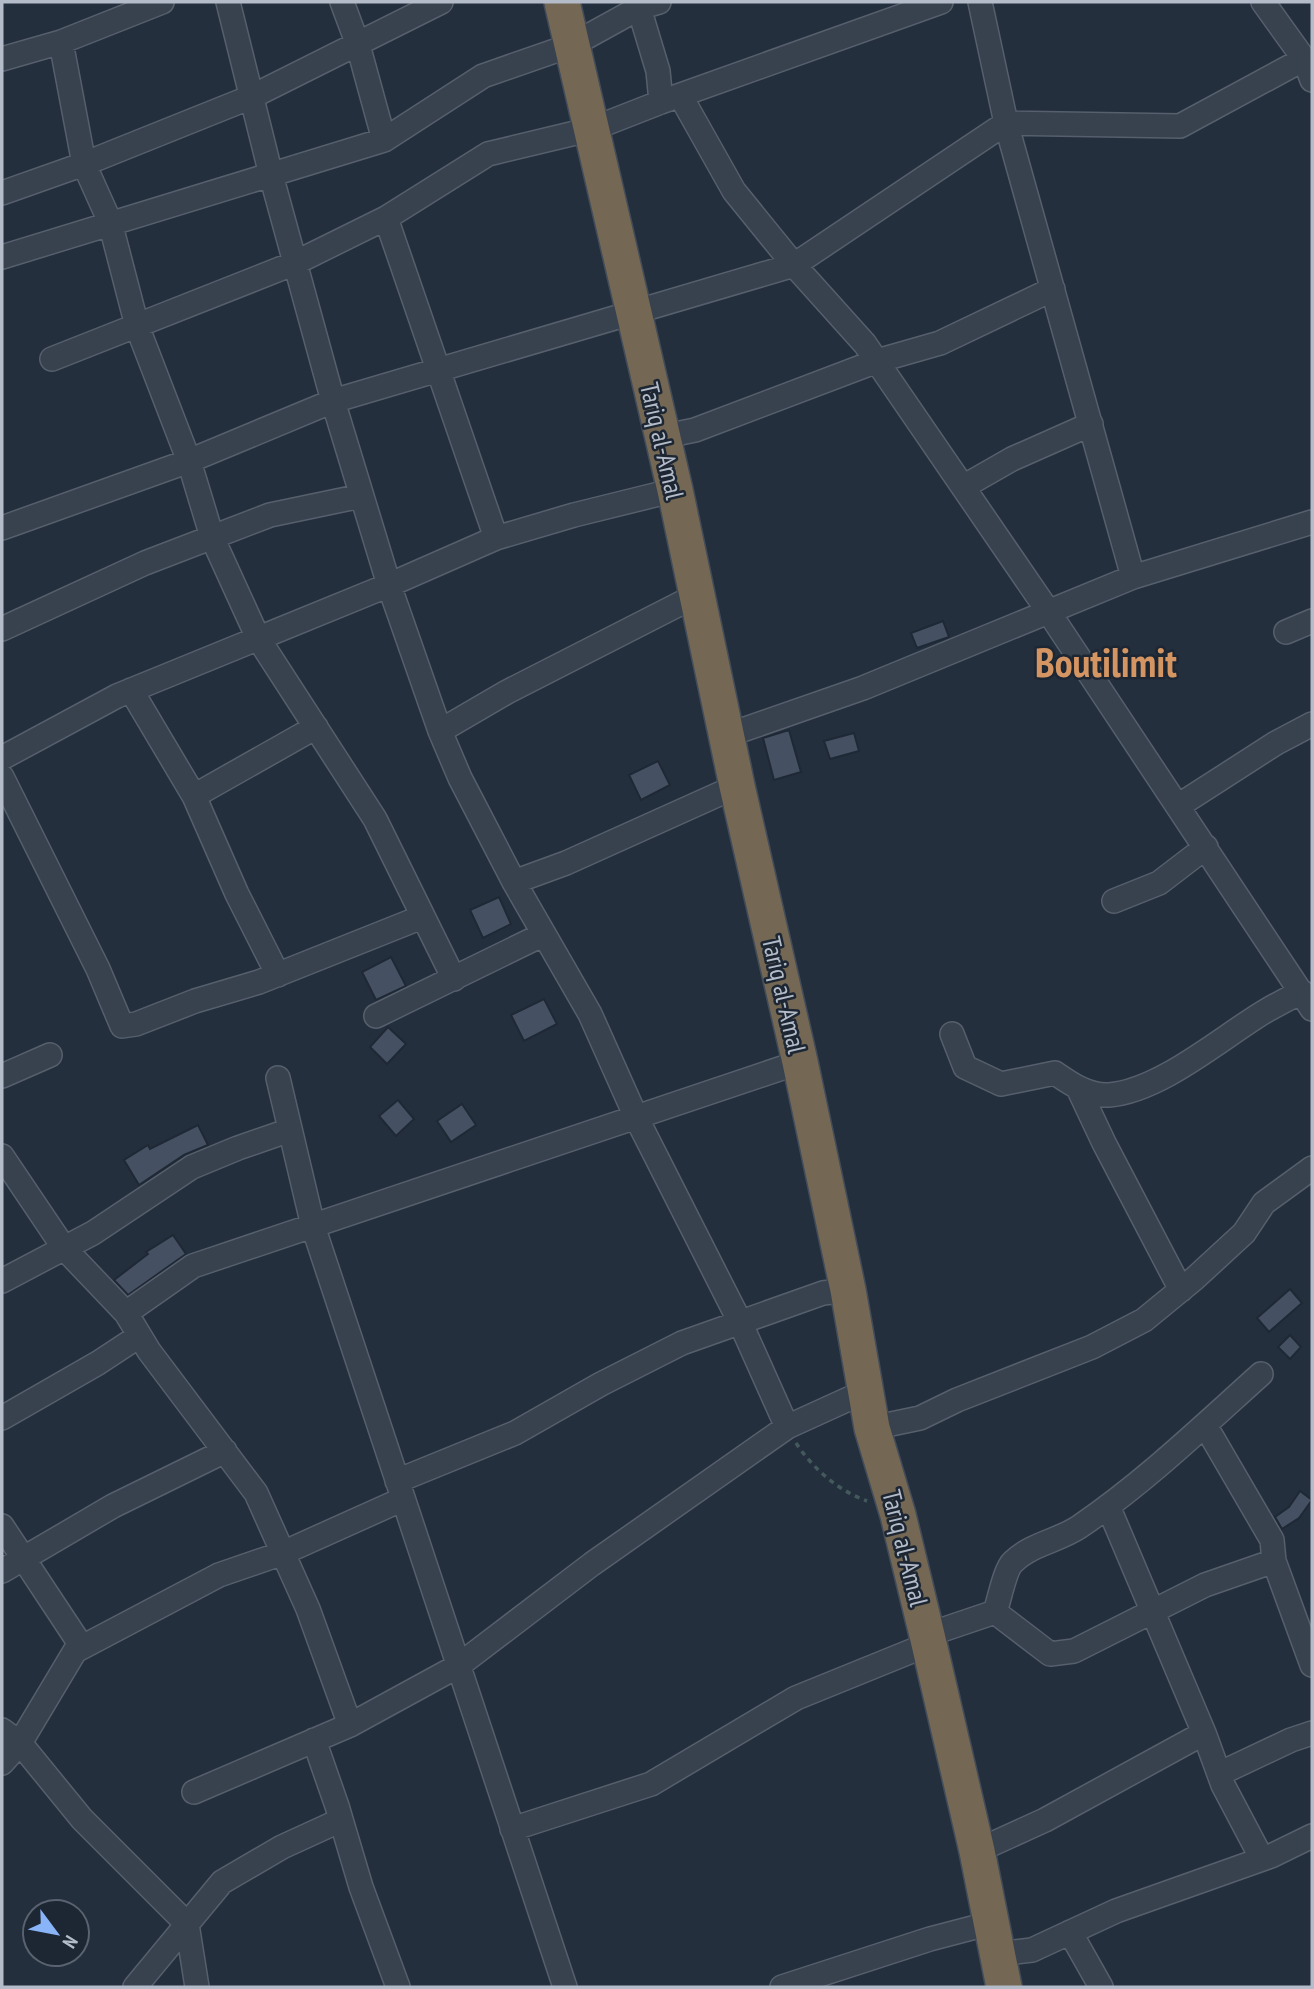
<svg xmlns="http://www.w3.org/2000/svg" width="1314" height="1989" viewBox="0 0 1314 1989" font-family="'PT Sans Narrow',sans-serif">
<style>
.building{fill:#455162;stroke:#1f2835;stroke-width:2}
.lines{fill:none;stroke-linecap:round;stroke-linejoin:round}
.minor-casing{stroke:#565f6c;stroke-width:26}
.highway-casing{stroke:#434c59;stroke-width:38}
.path{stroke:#44595c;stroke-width:3.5;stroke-dasharray:5 5;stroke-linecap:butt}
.minor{stroke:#38414e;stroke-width:23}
.highway{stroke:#746855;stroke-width:35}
.labels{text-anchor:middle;stroke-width:5;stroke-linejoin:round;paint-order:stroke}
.street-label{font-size:26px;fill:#b4bcc9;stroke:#1d2633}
.town-label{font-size:40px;font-weight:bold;fill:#d59563;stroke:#1d2633}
</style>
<rect width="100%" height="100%" fill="#242f3e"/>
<path class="building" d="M943,621L949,637L917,648L911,633Z
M789,730L801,772L774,780L763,738Z
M854,733L859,751L830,759L824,741Z
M658,761L670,785L641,800L629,775Z
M499,897L511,924L483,938L470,910Z
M391,957L406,986L376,1000L362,972Z
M544,999L557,1024L524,1041L511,1015Z
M388,1027L406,1044L387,1064L370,1047Z
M398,1100L414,1119L396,1136L379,1116Z
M462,1104L476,1125L451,1142L437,1121Z
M198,1125L208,1145L184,1155L139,1185L124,1160L148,1145L150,1149Z
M173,1235L186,1254L128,1295L114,1280L148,1254L146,1252Z
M1290,1289L1302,1303L1269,1332L1257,1318Z
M1290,1335L1301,1347L1290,1359L1278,1347Z
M1300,1491L1312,1500L1299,1518L1282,1529L1275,1517L1289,1507Z"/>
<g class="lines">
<defs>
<path id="minor" d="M228,2L271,175L333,401L389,585L440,731L460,778L514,882L590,1014L636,1117L740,1322L787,1427
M342,2L358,45L384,140
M980,2L1006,123L1133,577
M1263,2L1304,59L1312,67
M639,8L658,71L661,102
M61,42L84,164L110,222L137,326L189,461L212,537L258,638L375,819L454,979
M2,59L61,42L162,2
M680,95L734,191L794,265L865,344L1048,611L1312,1009
M2,193L84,164L251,97L441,2
M386,218L496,538
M2,257L384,140L483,76L572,45L639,8L659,2
M52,359L295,263L386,218L488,154L592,129L661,102L941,2
M661,437L695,430L877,361L940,343L1053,289
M963,487L1012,459L1091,424
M2,528L189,461L333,401L794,265L1006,123L1180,126L1304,59L1312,80
M2,629L145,563L270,515L361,496
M1286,632L1312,621
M131,690L194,796L237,894L278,975
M440,731L507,692L697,595
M728,735L863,688L1133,577L1312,522
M2,758L117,696L389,585L496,538L574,515L675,490
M2,777L98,969L122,1026L136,1024L195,1001L259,982L422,917
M194,796L316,727
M1178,806L1276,743L1312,724
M514,882L566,863L737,786
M1114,901L1159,883L1206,847
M376,1016L544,934
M952,1034L965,1067L1001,1084L1055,1073C1071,1084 1088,1096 1109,1095C1160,1091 1221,1038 1264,1012C1276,1005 1289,998 1302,992
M2,1076L50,1055
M278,1078L313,1226L565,1987
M1079,1090L1104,1143L1181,1290
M2,1156L64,1248L126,1313L149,1351L256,1493L308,1609L350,1725
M2,1281L93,1233L192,1167L238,1148L290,1130
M126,1313L193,1266L800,1062
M2,1418L98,1363L139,1336
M1205,1425L1272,1540L1274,1561L1312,1665
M872,1428L920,1418L957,1400L1092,1347L1144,1320L1194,1279L1244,1233L1264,1203L1312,1168
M397,1481L515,1433L601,1384L682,1343L823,1293L848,1290
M1108,1506L1204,1733L1223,1785L1262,1859
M2,1526L82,1647
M2,1571L113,1506L225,1451
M995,1612C999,1601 1005,1569 1013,1562C1031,1544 1058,1541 1079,1527C1145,1482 1202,1427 1261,1374
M995,1612L1050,1654L1074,1651L1205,1585L1274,1561
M927,1635L995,1612
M2,1730L20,1743L82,1819L187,1924L197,1987
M314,1740L337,1806L361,1887L398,1987
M2,1763L20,1743L75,1651L219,1575L283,1553L403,1499
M1219,1774L1291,1740L1312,1733
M194,1792L350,1725L458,1666L592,1564L787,1427L866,1391
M512,1829L651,1784L796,1698L929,1644
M977,1851L1045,1820L1204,1733
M1070,1932L1101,1987
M998,1954L1032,1950L1116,1911L1271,1856L1312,1836
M135,1987L222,1882L282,1847L341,1820
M782,1987L930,1939L991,1923"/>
<path id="highway" d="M562,2L675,490L737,786L800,1062L848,1290L872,1428L898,1515L927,1635L977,1851L1004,1987"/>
</defs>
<use href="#minor" class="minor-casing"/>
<use href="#highway" class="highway-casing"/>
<path class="path" d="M796,1443C813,1469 839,1491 867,1501"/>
<use href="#minor" class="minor"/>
<use href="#highway" class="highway"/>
</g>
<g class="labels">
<g class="street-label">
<text transform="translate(662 441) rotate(77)" y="9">Tariq al-Amal</text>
<text transform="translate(784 995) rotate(77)" y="9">Tariq al-Amal</text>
<text transform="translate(905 1548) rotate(76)" y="9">Tariq al-Amal</text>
</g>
<g class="town-label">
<text x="1106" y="677">Boutilimit</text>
</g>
</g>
<rect width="1314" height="1989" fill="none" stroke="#b4bcc9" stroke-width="7"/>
<g transform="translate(56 1933) rotate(122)"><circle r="33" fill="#1d2633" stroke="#59626f" stroke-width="2"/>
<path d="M0-5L12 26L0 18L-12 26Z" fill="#8ab4f8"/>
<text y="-10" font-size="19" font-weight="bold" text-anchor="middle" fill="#b4bcc9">N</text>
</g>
</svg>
